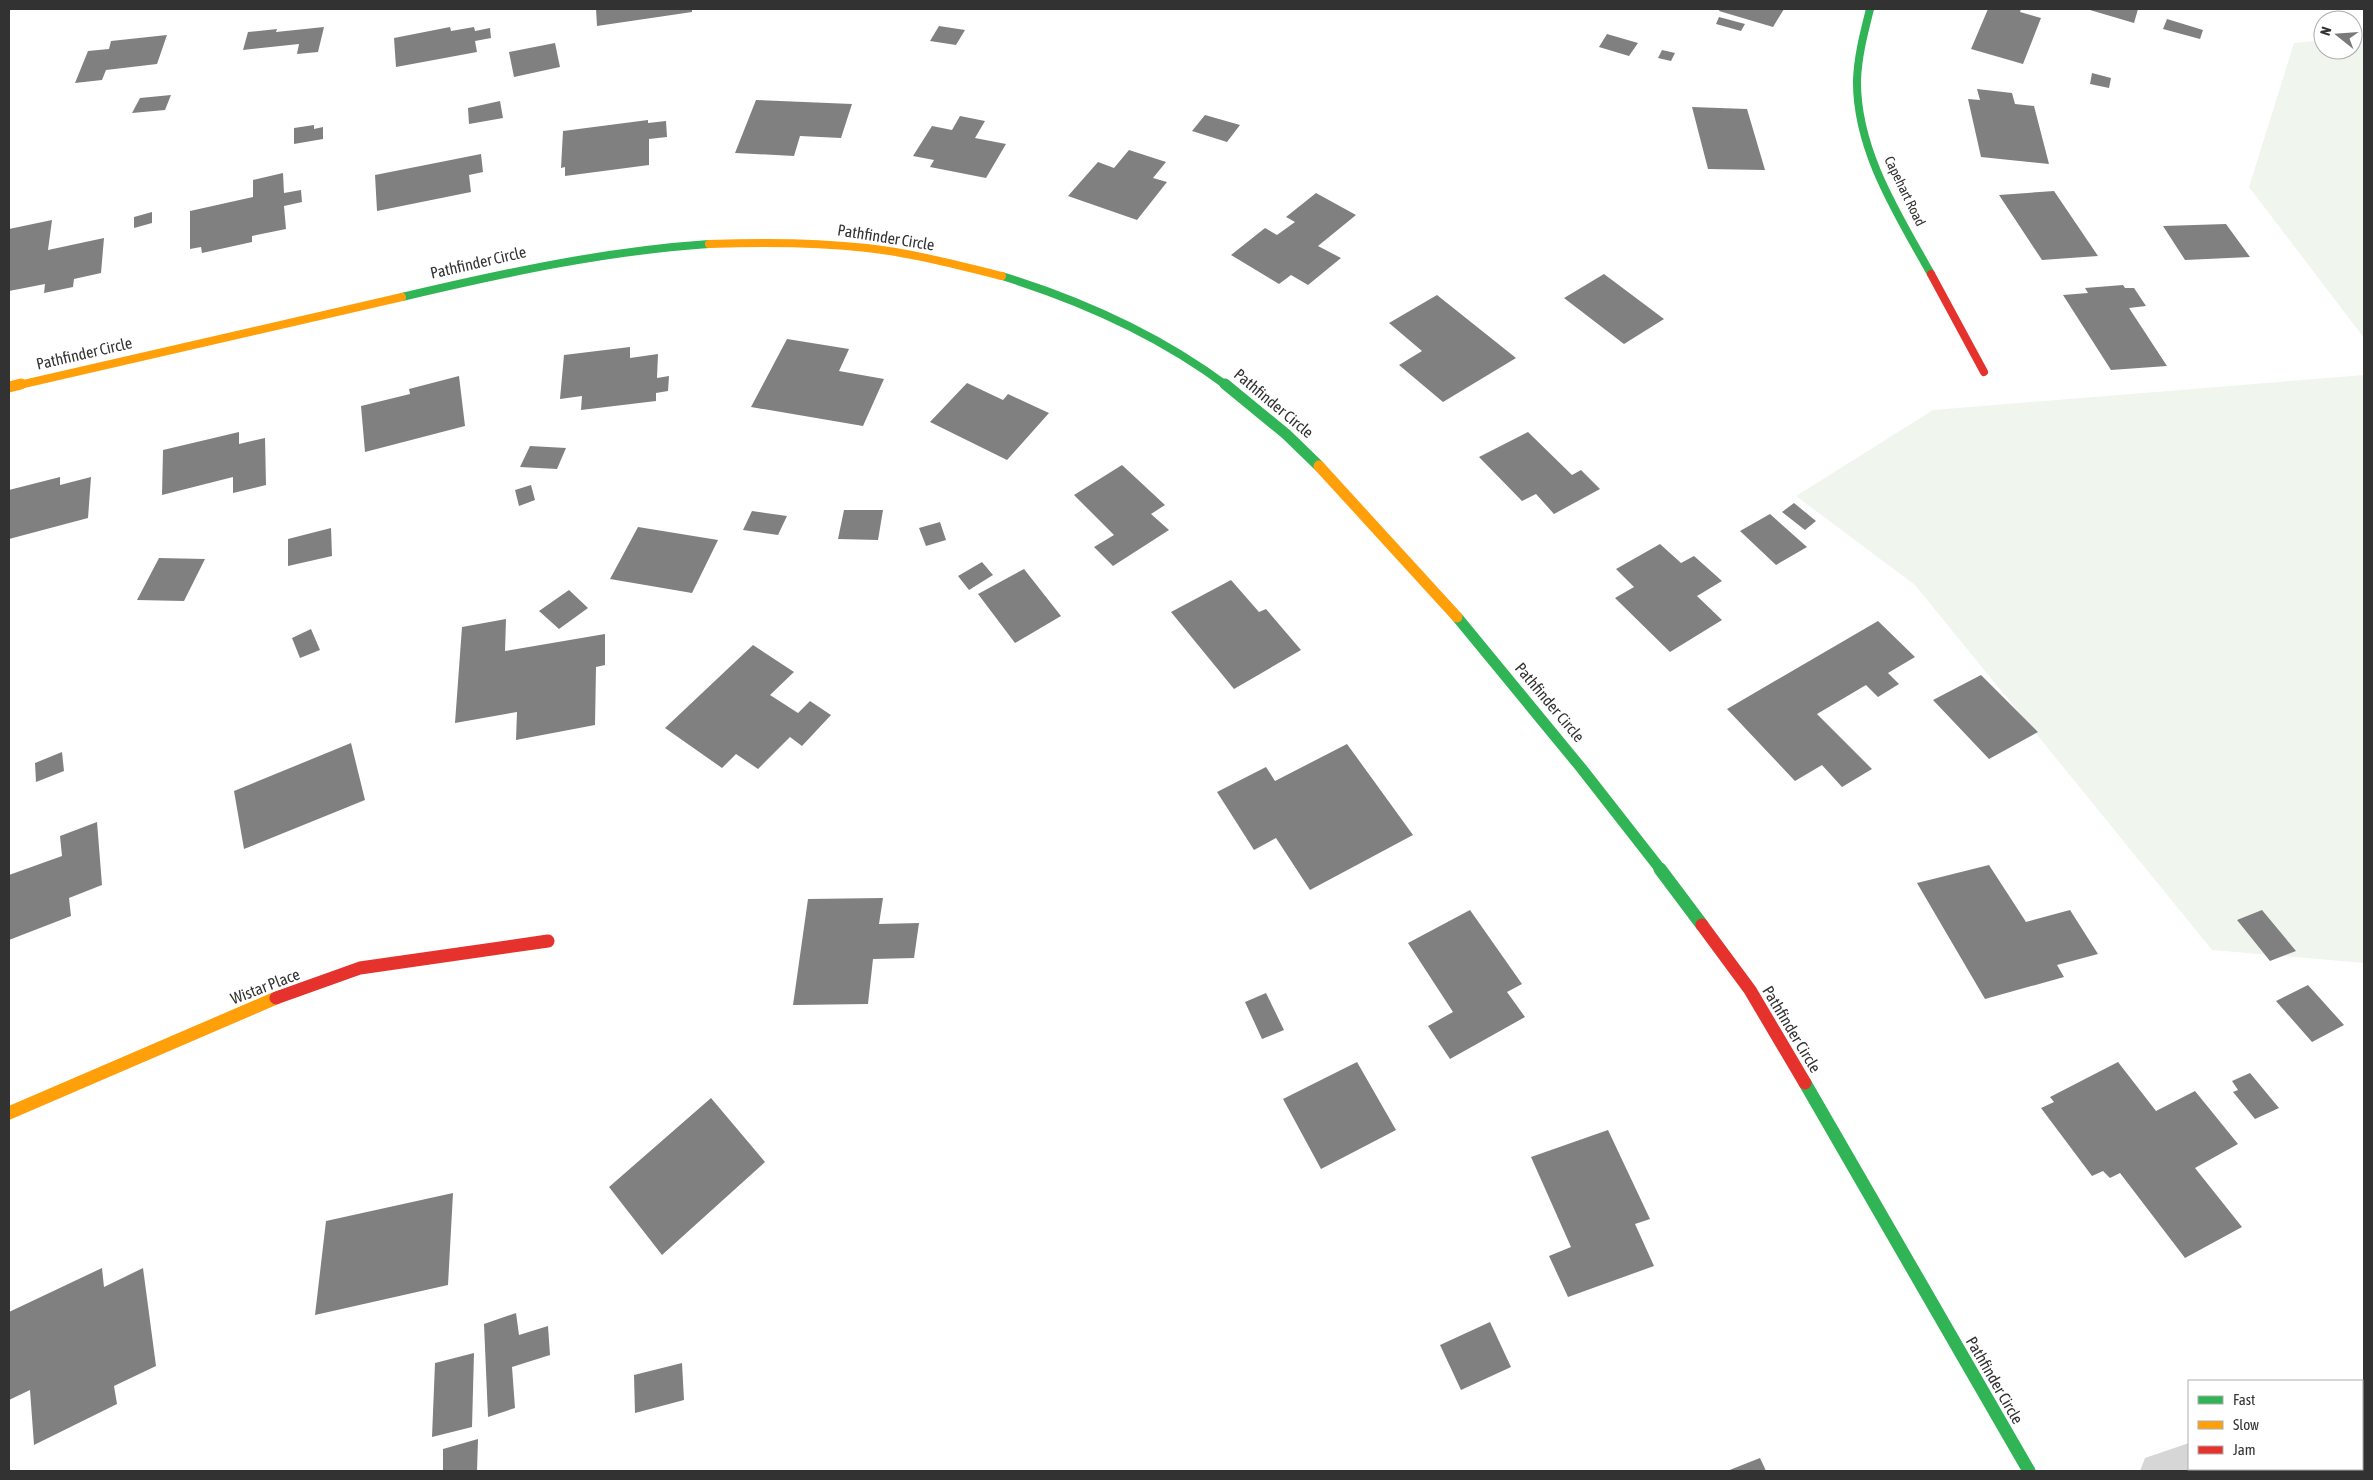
<svg xmlns="http://www.w3.org/2000/svg" width="2373" height="1480" viewBox="0 0 2373 1480" font-family="'Asap Condensed',sans-serif">
<style>
.green{fill:#f0f6ee}
.building{fill:#808080}
.lines{fill:none;stroke-linecap:round;stroke-linejoin:round}
.street{fill:#d6d6d6;fill-rule:evenodd}
.fast-far2{stroke:#30b455;stroke-width:8}
.fast-far1{stroke:#30b455;stroke-width:11}
.fast{stroke:#30b455;stroke-width:13}
.slow-far2{stroke:#ff9f0a;stroke-width:8}
.slow-far1{stroke:#ff9f0a;stroke-width:11}
.slow{stroke:#ff9f0a;stroke-width:13}
.jam-far1{stroke:#e5322d;stroke-width:8}
.jam{stroke:#e5322d;stroke-width:13}
.labels{text-anchor:middle;stroke-width:5;stroke-linejoin:round;paint-order:stroke}
.far-street-label{font-size:14px;fill:#323232;stroke:#fff}
.street-label{font-size:16px;fill:#323232;stroke:#fff}
</style>
<rect width="100%" height="100%" fill="#fff"/>
<path class="green" d="M2364,36V338L2249,187L2294,43L2323,40V50H2353V37Z
M2364,375V963L2212,950L1915,585L1796,496L1933,410Z"/>
<path class="building" d="M596,9H692V12L597,26Z
M1720,9H1784L1773,27L1719,11Z
M1988,9H2021L2020,12L2041,18L2023,64L1971,49Z
M2090,9H2138L2134,23L2090,10Z
M1719,17L1745,24L1741,31L1716,24Z
M2167,19L2203,30L2200,39L2163,29Z
M939,26L965,30L956,45L930,41Z
M324,27L318,52L297,54L299,44L243,50L248,32L277,29L276,32Z
M450,27L451,31L474,27L475,31L490,28L491,38L475,41L477,52L396,67L394,38Z
M1607,34L1638,43L1629,56L1599,47Z
M167,35L157,64L106,70L102,80L75,83L88,51L109,49L111,41Z
M555,43L560,67L514,77L509,52Z
M1662,50L1675,53L1671,61L1658,58Z
M2092,73L2111,78L2109,88L2090,84Z
M1977,89L2012,93L2015,104L2034,106L2049,164L1981,157L1968,99L1980,100Z
M171,95L165,110L132,113L140,98Z
M756,100L852,104L841,138L800,136L794,156L735,153Z
M500,101L503,118L469,124L468,108Z
M1692,107L1747,109L1765,170L1708,169Z
M1205,115L1240,125L1227,142L1192,131Z
M960,116L985,121L975,138L1006,144L986,178L930,167L934,160L913,156L932,126L952,130Z
M648,120V123L666,121L667,137L649,139V165L565,176V167L561,168L563,131Z
M314,125V129L323,127V139L294,144V128Z
M1129,150L1166,162L1153,178L1167,182L1137,220L1068,196L1098,162L1114,168Z
M481,154L483,172L469,175L471,192L377,211L375,175Z
M283,173L284,193L301,190L302,202L284,206L286,229L252,236V242L202,253L201,247L190,249V211L253,197V180Z
M2054,191L2098,256L2042,260L1999,195Z
M1316,193L1356,215L1318,246L1341,258L1308,285L1291,275L1279,284L1231,255L1265,228L1277,235L1295,222L1286,217Z
M152,212V223L134,228V217Z
M52,220L48,250L104,238L101,273L74,279L73,287L44,293L45,284L9,291V229Z
M2226,224L2250,257L2185,260L2163,226Z
M1604,274L1664,319L1624,344L1564,298Z
M2123,285L2125,288H2134L2146,306L2129,308L2167,366L2111,370L2063,295L2088,293L2085,288Z
M1437,295L1516,358L1443,402L1399,365L1422,351L1389,323Z
M787,339L849,349L839,371L884,379L863,426L751,407Z
M630,347V358L658,354L657,378L669,376L668,391L656,393V401L581,410L582,396L560,399L564,355Z
M459,376L465,426L365,452L361,406L410,394L409,389Z
M967,383L1003,400L1008,394L1049,413L1007,460L930,422Z
M239,432V444L265,438L266,485L233,493V477L162,495L163,450Z
M1528,432L1572,475L1581,470L1600,489L1554,514L1536,494L1522,501L1479,457Z
M530,446L566,448L557,469L520,467Z
M1122,465L1165,505L1151,514L1169,530L1113,566L1094,547L1114,535L1074,495Z
M60,477V485L91,477L88,518L9,539V490Z
M531,485L535,500L519,506L515,490Z
M1794,503L1816,521L1805,530L1782,512Z
M844,510H883L878,540L838,539Z
M752,511L787,516L778,535L743,530Z
M1770,514L1807,547L1776,565L1740,531Z
M940,522L946,540L926,546L919,528Z
M638,527L718,540L692,593L610,579Z
M331,528L332,556L288,566V539Z
M1660,544L1681,563L1694,556L1722,581L1697,596L1722,620L1670,652L1615,598L1634,587L1616,569Z
M159,558L205,559L184,601L137,600Z
M982,562L993,575L969,590L958,576Z
M1024,569L1061,616L1015,643L978,594Z
M1231,580L1259,612L1266,609L1301,650L1234,689L1171,612Z
M569,590L588,608L559,629L539,611Z
M506,619L505,651L605,634V665L596,667L595,725L516,740L517,712L455,723L462,627Z
M1878,621L1915,657L1888,673L1899,684L1878,697L1866,685L1817,714L1872,769L1842,787L1822,765L1795,781L1727,709Z
M311,629L320,650L300,658L292,638Z
M753,645L794,672L770,695L798,713L810,701L831,715L802,746L790,737L758,769L736,754L722,768L665,728Z
M1981,675L2038,732L1989,759L1933,700Z
M351,743L365,800L244,849L234,791Z
M1347,744L1413,835L1310,890L1276,838L1254,850L1217,792L1266,767L1275,781Z
M62,752L64,771L36,782L35,763Z
M97,822L102,885L69,898L71,916L9,940V875L62,856L60,836Z
M1989,865L2026,922L2070,910L2098,954L2057,965L2064,977L1985,999L1917,883Z
M883,898L879,924L919,923L914,958L873,959L868,1004L793,1005L808,899Z
M1470,910L1522,984L1507,992L1525,1017L1450,1059L1428,1026L1453,1012L1408,943Z
M2262,910L2296,951L2270,961L2237,920Z
M2308,985L2344,1025L2312,1042L2276,1001Z
M1266,993L1284,1030L1262,1039L1245,1002Z
M1357,1062L1396,1130L1321,1169L1283,1099Z
M2118,1062L2156,1111L2195,1091L2238,1144L2195,1168L2242,1227L2185,1258L2120,1173L2110,1178L2103,1171L2092,1176L2041,1108L2054,1102L2050,1097Z
M2250,1073L2279,1108L2255,1119L2233,1092L2238,1090L2232,1081Z
M711,1098L765,1162L662,1255L609,1187Z
M1608,1130L1650,1219L1635,1224L1654,1266L1568,1297L1549,1256L1571,1247L1531,1157Z
M453,1193L448,1285L315,1315L326,1221Z
M102,1268L104,1287L143,1268L156,1366L114,1386L117,1404L34,1445L30,1390L9,1400V1312Z
M516,1313L519,1335L548,1326L550,1355L512,1367L515,1408L488,1417L484,1324Z
M1490,1322L1511,1367L1461,1390L1440,1345Z
M474,1353L472,1427L432,1437L435,1363Z
M682,1363L684,1400L635,1413L634,1375Z
M478,1439L477,1471H443V1449Z
M1760,1458L1766,1471H1727Z"/>
<g class="lines">
<path class="street" d="M2362,1432H2364V1468H2362Z
M2189,1443V1469H2204L2203,1471H2140L2145,1458Z"/>
<path class="fast-far2" d="M1870,9C1864,33 1858,55 1857,80C1856,150 1898,215 1931,274
M1002,276C1083,301 1159,335 1227,386
M402,297C504,273 605,251 709,244"/>
<path class="fast-far1" d="M1225,384L1286,434L1319,466
M1457,617L1582,769L1661,870"/>
<path class="fast" d="M1660,869L1702,925
M1805,1083L2029,1471"/>
<path class="slow-far2" d="M709,244C761,242 814,242 867,248C912,253 957,265 1002,276
M15,386L402,297"/>
<path class="slow-far1" d="M9,387L21,384
M1319,466L1457,617"/>
<path class="slow" d="M9,1113L276,998"/>
<path class="jam-far1" d="M1931,274L1984,372"/>
<path class="jam" d="M1702,925L1750,990L1805,1083
M276,998L360,968L548,941"/>
</g>
<g class="labels">
<g class="far-street-label">
<text transform="translate(1905 191) rotate(64)" y="5">Capehart Road</text>
</g>
<g class="street-label">
<text transform="translate(886 237) rotate(9)" y="6">Pathfinder Circle</text>
<text transform="translate(478 262) rotate(-13)" y="6">Pathfinder Circle</text>
<text transform="translate(84 353) rotate(-13)" y="6">Pathfinder Circle</text>
<text transform="translate(1274 403) rotate(40)" y="6">Pathfinder Circle</text>
<text transform="translate(1550 702) rotate(50)" y="6">Pathfinder Circle</text>
<text transform="translate(265 986) rotate(-21)" y="6">Wistar Place</text>
<text transform="translate(1792 1029) rotate(59)" y="6">Pathfinder Circle</text>
<text transform="translate(1995 1380) rotate(60)" y="6">Pathfinder Circle</text>
</g>
</g>
<rect width="2373" height="1480" fill="none" stroke="#323232" stroke-width="20"/>
<rect x="2188" y="1380" width="175" height="90" fill="#ffffff" stroke="#adadad"/>
<rect x="2198" y="1396" width="25" height="8" fill="#30b455" stroke="#adadad"/>
<text x="2233" y="1405" font-size="15" fill="#323232">Fast</text>
<rect x="2198" y="1421" width="25" height="8" fill="#ff9f0a" stroke="#adadad"/>
<text x="2233" y="1430" font-size="15" fill="#323232">Slow</text>
<rect x="2198" y="1446" width="25" height="8" fill="#e5322d" stroke="#adadad"/>
<text x="2233" y="1455" font-size="15" fill="#323232">Jam</text>
<g transform="translate(2338 35) rotate(287)"><circle r="24" fill="#ffffff" stroke="#adadad"/>
<path d="M0-4L9 19L0 12L-9 19Z" fill="#7a7a7a"/>
<text y="-8" font-size="14" font-weight="bold" text-anchor="middle" fill="#323232">N</text>
</g>
</svg>
